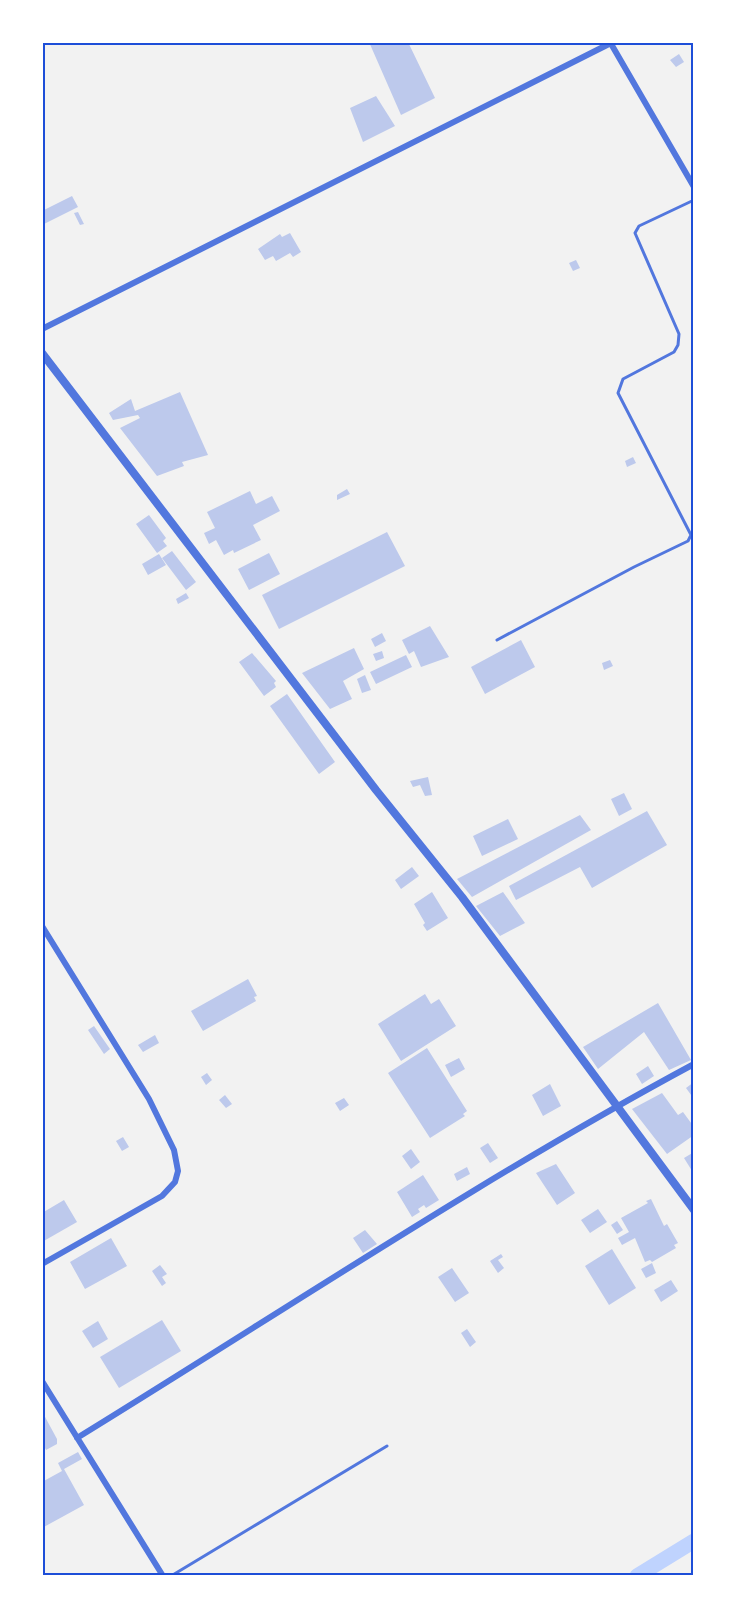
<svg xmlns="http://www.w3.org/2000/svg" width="736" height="1618" viewBox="0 0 736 1618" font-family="'Roboto Condensed',sans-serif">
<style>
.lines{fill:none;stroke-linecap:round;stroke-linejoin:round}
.canal{stroke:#bfd3fe;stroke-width:15}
.building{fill:#bdc9ec}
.service{stroke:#5277de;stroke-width:3}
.minor{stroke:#5277de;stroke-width:6}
.tertiary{stroke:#5277de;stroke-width:8}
.neatline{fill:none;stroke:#1d4ed8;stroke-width:2}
</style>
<rect width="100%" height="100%" fill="#f2f2f2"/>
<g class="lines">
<path class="canal" d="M637,1576L694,1541"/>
</g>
<path class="building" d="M369,42H408L435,98L401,115Z
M679,54L684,62L676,67L670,60Z
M376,96L395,126L363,142L350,108Z
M72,196L78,207L42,225V211Z
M78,212L84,224L80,225L74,213Z
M290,233L301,252L293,257L290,253L276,261L273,256L265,260L258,249L280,234L282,237Z
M576,260L580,268L573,271L569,263Z
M180,392L208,455L182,462L184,466L157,476L120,428L140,418L138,415L113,420L109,413L131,399L135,411Z
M633,457L636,463L627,467L625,461Z
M347,489L350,494L337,500V495Z
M250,491L256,504L272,496L280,511L253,525L261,540L234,553L233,550L224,555L216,540L209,544L204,533L215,528L207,512Z
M149,515L166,538L163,541L167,546L157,553L136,524Z
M387,532L405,566L279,629L262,595Z
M172,551L196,582L186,590L162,558Z
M269,553L280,574L249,590L238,569Z
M159,554L166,565L148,575L142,564Z
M186,593L189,598L178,604L176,599Z
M430,626L449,657L421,667L414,651L409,654L402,640Z
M382,633L386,641L375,647L371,639Z
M521,640L535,667L485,694L471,667Z
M354,648L364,669L343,681L352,699L330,709L302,673Z
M382,651L384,658L376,661L373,654Z
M252,653L276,681L274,683L276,687L264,696L239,662Z
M406,655L412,667L376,684L370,672Z
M610,660L613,666L604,670L602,663Z
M365,675L371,690L362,693L357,679Z
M287,694L335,762L319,774L270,706Z
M428,777L432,795L425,796L420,785L413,787L410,781Z
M624,793L632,809L619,816L611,799Z
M647,811L667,845L592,888L580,867L516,900L509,886Z
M580,815L591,830L472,897L457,879Z
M508,819L518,839L482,856L473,836Z
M412,867L419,876L401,889L395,880Z
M432,892L448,918L427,931L423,925L425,923L414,904Z
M503,892L525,923L500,936L476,906Z
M248,979L257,996L254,997L256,1001L203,1031L191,1011Z
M425,994L431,1004L439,999L456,1026L401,1061L378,1024Z
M658,1003L691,1060L669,1070L644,1032L598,1069L583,1047Z
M94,1026L110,1049L104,1054L88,1030Z
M155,1035L159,1043L143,1052L138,1045Z
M427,1048L467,1111L463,1114L465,1116L430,1138L388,1073Z
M459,1058L465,1069L451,1077L445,1065Z
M648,1066L654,1076L642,1084L636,1074Z
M207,1073L212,1080L206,1085L201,1077Z
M694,1082V1099L686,1088Z
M550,1084L561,1106L543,1116L532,1095Z
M662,1093L678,1115L683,1112L694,1127V1135L667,1154L632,1109Z
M225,1095L232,1104L226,1108L219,1100Z
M344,1098L349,1105L340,1111L335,1103Z
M123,1137L129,1147L122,1151L116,1141Z
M488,1143L498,1158L490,1163L480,1148Z
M411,1149L420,1162L411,1169L402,1156Z
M694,1152V1174L684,1158Z
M556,1164L575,1193L557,1205L536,1173Z
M467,1167L470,1174L457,1181L454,1174Z
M423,1175L439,1200L426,1208L424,1205L418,1209L420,1212L412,1217L397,1192Z
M651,1199L664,1226L667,1224L678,1243L674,1245L676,1248L652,1262L650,1260L645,1262L635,1238L622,1245L618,1238L629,1232L621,1218L648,1203L646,1201Z
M64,1200L77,1222L42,1242V1213Z
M598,1209L607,1222L590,1233L581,1220Z
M617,1221L623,1230L617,1234L611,1225Z
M365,1230L377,1244L363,1253L353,1238Z
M111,1238L127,1266L85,1289L70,1262Z
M612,1249L636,1288L609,1305L585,1266Z
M501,1254L503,1257L498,1260L504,1268L498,1273L490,1261Z
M652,1263L656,1273L646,1278L641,1269Z
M160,1265L167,1274L162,1277L166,1283L162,1286L152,1271Z
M452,1268L469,1293L455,1302L438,1277Z
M671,1280L678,1291L661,1302L654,1290Z
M162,1320L181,1351L119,1388L100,1357Z
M98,1321L108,1339L93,1348L82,1331Z
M467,1329L476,1342L470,1347L461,1333Z
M44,1415L57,1439V1444L46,1450L44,1446L42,1447Z
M78,1452L82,1459L64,1469L84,1505L42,1528V1482L62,1471L58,1463Z"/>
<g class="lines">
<path class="service" d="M497,640L634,567L688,541L691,535L618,393L623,379L674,352L678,345L679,334L635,233L639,226L694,200
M171,1576L387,1446"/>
<path class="minor" d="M610,42L694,187
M42,329L611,43
M42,926L149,1099L174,1150L178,1171L175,1182L162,1196L42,1264
M42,1381L163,1576
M77,1438C282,1312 482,1178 694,1064"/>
<path class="tertiary" d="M42,353L376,790L462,897L694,1210"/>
</g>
<rect width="736" height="1618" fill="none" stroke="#ffffff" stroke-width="87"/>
<rect x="44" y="44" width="648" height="1530" class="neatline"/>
</svg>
